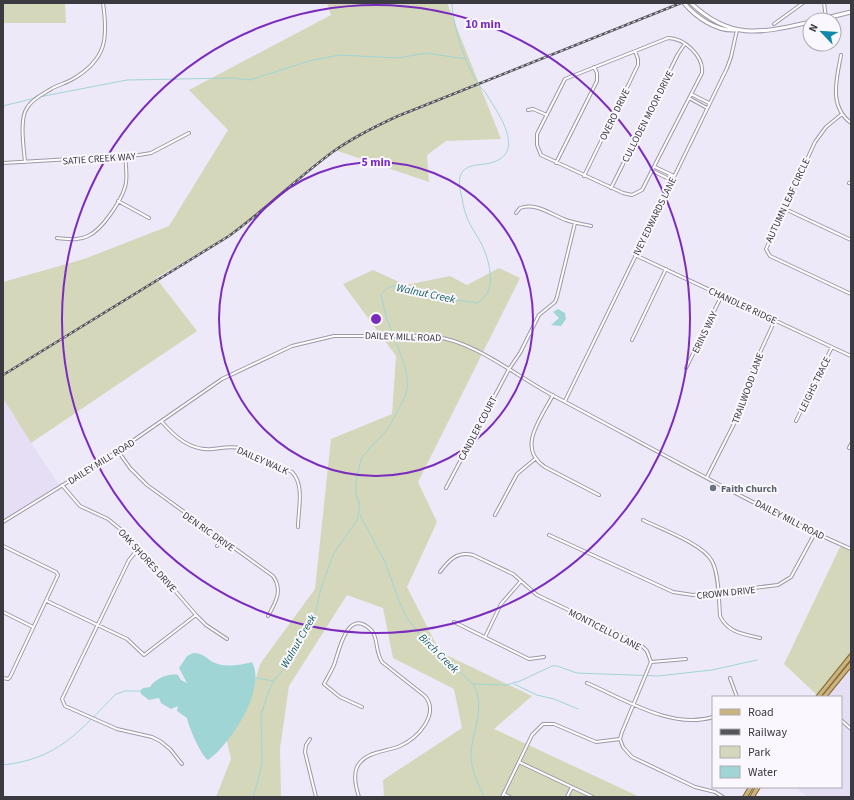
<svg xmlns="http://www.w3.org/2000/svg" width="854" height="800" viewBox="0 0 854 800" font-family="'Source Sans 3',sans-serif">
<style>
.built{fill:#e5def5}
.green{fill:#d4d7b9}
.water{fill:#a0d5d5}
.lines{fill:none;stroke-linecap:round;stroke-linejoin:round}
.stream{stroke:#a0d5d5;stroke-width:1}
.street-casing{stroke:#9d98a8;stroke-width:4}
.secondary-casing{stroke:#9d98a8;stroke-width:5}
.primary-casing{stroke:#826832;stroke-width:5.5}
.street{stroke:#fff;stroke-width:2}
.secondary{stroke:#fff;stroke-width:3}
.primary{stroke:#cbb37f;stroke-width:3.5}
.rail-casing{stroke:#55535b;stroke-width:2.5}
.rail{stroke:#faf8fe;stroke-width:1;stroke-dasharray:3;stroke-linecap:butt}
.ring{fill:none;stroke:#7b2cbf;stroke-width:2}
.worship-dot{fill:#6b7280;stroke:#faf8fe;stroke-width:1.5}
.labels{text-anchor:middle;stroke-width:4;stroke-linejoin:round;paint-order:stroke}
.street-label{font-size:10px;fill:#3c3a41;stroke:#faf8fe}
.worship-label{font-size:10px;font-weight:bold;fill:#5b616d;stroke:#faf8fe;text-anchor:start}
.water-label{font-size:11px;font-style:italic;fill:#145d5e;stroke:#faf8fe}
.centre{fill:#7b2cbf;stroke:#faf8fe;stroke-width:2}
.ring-label{font-size:12px;text-anchor:middle;font-weight:bold;fill:#7b2cbf;stroke:#faf8fe;stroke-width:4;stroke-linejoin:round;paint-order:stroke}
</style>
<rect width="100%" height="100%" fill="#eee9f9"/>
<path class="built" d="M3,398L31,443L60,486L3,520Z
M851,663V721L848,725L851,728V797H807L796,787H841V697H822Z"/>
<path class="green" d="M3,3H65L66,23H3Z
M327,3H447L501,139L446,141L427,155L429,182L335,150L235,232L156,278L197,331L31,443L3,398V282L84,259L169,226L228,130L189,90L331,15Z
M499,268L520,278L418,482L437,522L407,587L440,652L532,696L494,729L640,797H384L383,780L462,728L454,689L393,658L383,608L347,595L289,686L280,748L281,797H216L231,759L226,737L252,692L260,664L315,589L331,439L392,414L396,356L343,284L373,270L406,285L450,276L467,285Z
M842,543L851,547V663L822,697H819L784,664Z"/>
<path class="water" d="M558,309L565,313L566,319L561,326L551,325L559,318L553,312Z
M193,653C203,653 206,658 213,662C223,668 242,665 252,662C267,689 230,745 208,760C201,756 188,725 187,718L177,711L178,706L171,709L161,703L159,698L149,700L141,694L140,691L143,688L150,687C155,679 168,673 178,675L181,680L187,683L179,668L187,656Z"/>
<g class="lines">
<path class="stream" d="M39,97L127,80L232,78L250,80L309,61L339,55L398,58L426,53L466,59
M3,106L35,98
M360,515L385,562L399,601L407,618L424,640L473,684C486,708 473,728 471,753C470,768 478,783 484,797
M255,678L274,681
M473,684L506,685L520,681L552,666H557L577,673L658,676L712,670L757,660
M514,684L537,695L554,699L578,709
M3,765C59,759 79,731 116,694L125,691H140
M253,797L259,777L262,762L261,715L268,693L273,682L288,663L316,611L321,588L333,555L357,520L360,505L356,494V482L361,459L370,448L388,429L405,397L408,384L405,366L386,316L381,295C393,275 420,293 437,297C450,301 464,300 477,303C498,293 490,262 482,245C479,238 473,231 470,224C466,217 463,206 462,198C460,190 458,181 461,174C465,165 478,165 485,164C531,157 498,113 485,92C469,78 452,25 452,3"/>
<defs>
<path id="street" d="M824,3L826,18
M774,24L803,3
M668,38C684,38 704,56 702,73L642,190L632,195L623,193L541,155L537,145V134L565,79Z
M841,55C837,78 828,106 851,123
M691,94L709,103
M689,98L707,108
M528,110L533,109L547,115
M842,114L826,127L815,142L766,249L770,256L851,294
M25,162C24,149 19,119 27,108C32,99 43,94 51,89C58,85 66,83 73,79C107,59 108,38 103,3
M3,163L139,155L151,153L189,133
M556,163L597,81V73L594,67
M655,167L674,176
M653,171L671,180
M584,176L638,65V59L635,51
M849,183L851,182
M611,188L678,54L684,45
M118,201L149,218
M783,208L851,240
M516,213L520,208C536,202 552,215 566,220C574,223 583,224 591,226
M57,238C68,239 78,241 88,236C102,230 121,201 125,187C128,178 126,166 125,156
M635,255L851,356
M632,340L666,269
M686,368L722,295
M553,395C541,419 516,448 545,467L599,495
M565,401L727,68L731,57L737,30
M796,421L832,347
M162,422C175,437 191,451 212,449C222,448 230,446 240,448L292,472C305,485 298,510 298,527
M849,448L851,444
M118,451L130,468L147,485L273,576C283,590 276,602 268,616
M707,477L739,414L752,370L775,320
M62,485L80,506L108,519L125,533L196,615L206,625L227,639
M446,488L509,369L520,353L539,315L555,302L557,297L575,223
M495,515L517,474L535,459
M643,520C661,529 703,544 712,561C719,574 719,601 720,616C728,633 744,634 760,638
M3,522L118,451L222,379L292,346L334,336H431C475,341 513,374 552,395C651,447 749,504 851,549
M549,535L673,592L693,595L778,585L791,577L815,533
M3,546L56,572L58,575L10,677L8,679L3,678
M217,546L223,540
M138,549L129,560L62,699L65,706L117,729L152,737L160,741L170,749L182,764
M440,572C449,560 457,551 473,555L513,574L537,595L640,644L647,651L651,662L622,732L620,739L623,747L632,757L695,787L715,792L723,797
M47,601L127,639L144,655L196,615
M3,612L33,627
M454,622L529,659L544,657
M485,637L501,604L521,581
M651,662L686,659
M730,678L737,697
M587,683C624,699 672,730 713,717
M841,720L851,729
M310,739L306,745L305,752L316,797
M519,762L532,735L543,724H554L596,742L620,739
M504,794L510,797
M359,797C356,788 353,776 357,767C365,751 386,752 400,746C418,738 440,714 425,696L382,662C375,651 378,638 372,631C347,605 339,652 334,665C331,672 327,678 324,684L340,697L362,707
M502,797L519,762L593,797
M567,797L572,787"/>
<path id="secondary" d="M684,3C697,18 716,31 735,30
M691,3C731,41 761,33 810,22
M818,20L851,12"/>
<path id="primary" d="M818,697L851,656
M824,697L851,664
M745,797L751,787
M752,797L758,787"/>
</defs>
<use href="#street" class="street-casing"/>
<use href="#secondary" class="secondary-casing"/>
<use href="#primary" class="primary-casing"/>
<use href="#street" class="street"/>
<use href="#secondary" class="secondary"/>
<use href="#primary" class="primary"/>
<defs>
<path id="rail" d="M3,375L229,236C265,210 297,178 334,151C354,137 376,126 398,116L681,3"/>
</defs>
<use href="#rail" class="rail-casing"/>
<use href="#rail" class="rail"/>
</g>
<g class="ring">
<circle cx="376" cy="319" r="157"/>
<circle cx="376" cy="319" r="314"/>
</g>
<circle class="worship-dot" cx="713" cy="488" r="4"/>
<g class="labels">
<g class="street-label">
<text transform="translate(614 114) rotate(-64)" y="4">OVERO DRIVE</text>
<text transform="translate(647 116) rotate(-63)" y="4">CULLODEN MOOR DRIVE</text>
<text transform="translate(99 158) rotate(-4)" y="4">SATIE CREEK WAY</text>
<text transform="translate(787 200) rotate(-65)" y="4">AUTUMN LEAF CIRCLE</text>
<text transform="translate(654 216) rotate(-64)" y="4">IVEY EDWARDS LANE</text>
<text transform="translate(743 305) rotate(25)" y="4">CHANDLER RIDGE</text>
<text transform="translate(704 332) rotate(-64)" y="4">ERINS WAY</text>
<text transform="translate(403 336) rotate(2)" y="4">DAILEY MILL ROAD</text>
<text transform="translate(814 384) rotate(-64)" y="4">LEIGHS TRACE</text>
<text transform="translate(747 388) rotate(-70)" y="4">TRAILWOOD LANE</text>
<text transform="translate(477 428) rotate(-62)" y="4">CANDLER COURT</text>
<text transform="translate(263 460) rotate(24)" y="4">DAILEY WALK</text>
<text transform="translate(101 461) rotate(-32)" y="4">DAILEY MILL ROAD</text>
<text transform="translate(790 519) rotate(27)" y="4">DAILEY MILL ROAD</text>
<text transform="translate(209 531) rotate(35)" y="4">DEN RIC DRIVE</text>
<text transform="translate(148 560) rotate(48)" y="4">OAK SHORES DRIVE</text>
<text transform="translate(726 592) rotate(-6)" y="4">CROWN DRIVE</text>
<text transform="translate(605 629) rotate(27)" y="4">MONTICELLO LANE</text>
</g>
<g class="worship-label">
<text x="721" y="492">Faith Church</text>
</g>
<g class="water-label">
<text transform="translate(426 293) rotate(12)" y="4">Walnut Creek</text>
<text transform="translate(298 641) rotate(-60)" y="4">Walnut Creek</text>
<text transform="translate(439 653) rotate(45)" y="4">Birch Creek</text>
</g>
</g>
<circle cx="376" cy="319" r="6" class="centre"/>
<g class="ring-label">
<text x="483" y="28">10 min</text>
<text x="376" y="166">5 min</text>
</g>
<rect width="854" height="800" fill="none" stroke="#3c3a41" stroke-width="8"/>
<rect x="712" y="696" width="130" height="92" fill="#faf8fe" stroke="#aeacb2"/>
<rect x="720" y="709" width="20" height="6" fill="#cbb37f" stroke="#aeacb2"/>
<text x="748" y="716" font-size="12" fill="#3c3a41">Road</text>
<rect x="720" y="729" width="20" height="6" fill="#55535b" stroke="#aeacb2"/>
<text x="748" y="736" font-size="12" fill="#3c3a41">Railway</text>
<rect x="720" y="746" width="20" height="12" fill="#d4d7b9" stroke="#aeacb2"/>
<text x="748" y="756" font-size="12" fill="#3c3a41">Park</text>
<rect x="720" y="766" width="20" height="12" fill="#a0d5d5" stroke="#aeacb2"/>
<text x="748" y="776" font-size="12" fill="#3c3a41">Water</text>
<g transform="translate(822 32) rotate(295)"><circle r="19" fill="#faf8fe" stroke="#aeacb2"/>
<path d="M0-3L7 15L0 10L-7 15Z" fill="#1088ac"/>
<text y="-6" font-size="11" font-weight="bold" text-anchor="middle" fill="#3c3a41">N</text>
</g>
</svg>
